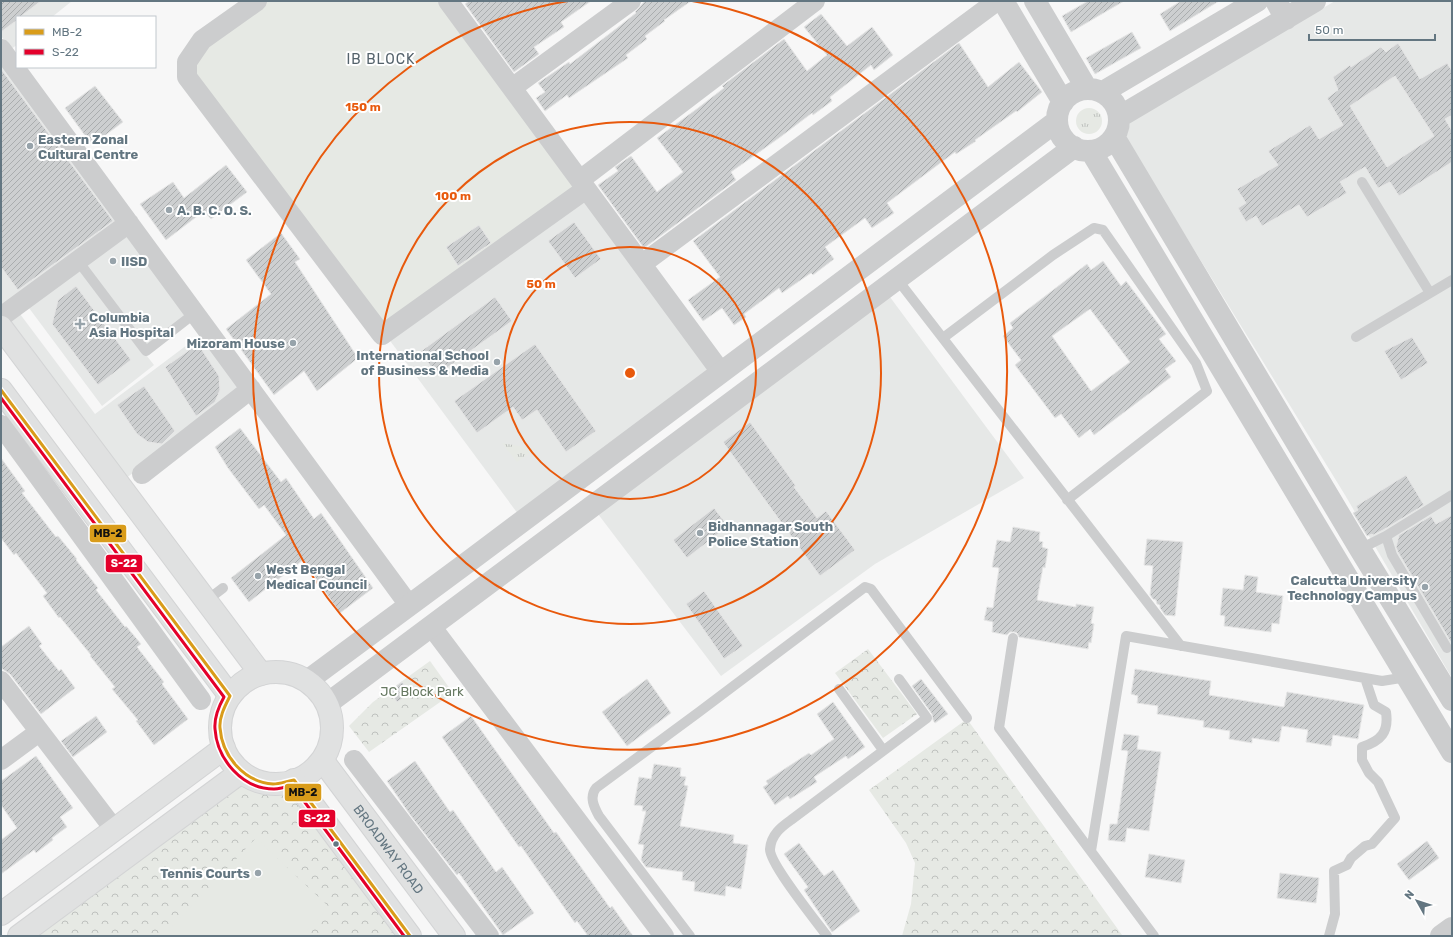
<svg xmlns="http://www.w3.org/2000/svg" width="1453" height="937" viewBox="0 0 1453 937" font-family="Rubik,sans-serif">
<style>
.built{fill:#e6e8e7}
.grass{fill:url(#grass-tufts)}
.forest{fill:url(#forest-crowns)}
.pitch{fill:#e6e9e4}
.building{fill:url(#building-hatch);stroke:#e6e6e6;fill-rule:evenodd}
.lines{fill:none;stroke-linecap:round;stroke-linejoin:round}
.secondary-casing{stroke:#d3d4d5;stroke-width:24}
.service{stroke:#cccdce;stroke-width:10}
.minor{stroke:#cccdce;stroke-width:20}
.tertiary{stroke:#cccdce;stroke-width:22}
.secondary{stroke:#e0e1e1;stroke-width:22}
.bus-1-casing{stroke:#fff;stroke-width:6}
.bus-2-casing{stroke:#fff;stroke-width:6}
.bus-1{stroke:#d99c1a;stroke-width:3}
.bus-2{stroke:#e4002b;stroke-width:3}
.ring{fill:none;stroke:#e8590c;stroke-width:2}
.poi-dot{fill:#97a3aa;stroke:#fff;stroke-width:1.5}
.bus-dot{fill:#637681;stroke:#fff;stroke-width:1.5}
.labels{text-anchor:middle;stroke-width:4;stroke-linejoin:round;paint-order:stroke}
.poi-label{font-size:13px;font-weight:bold;fill:#637681;stroke:#fff;text-anchor:start}
.park-label{font-size:13px;fill:#677962;stroke:#fff}
.street-label{font-size:13px;fill:#637681;stroke:#fff}
.neighbourhood-label{font-size:14px;letter-spacing:1px;fill:#55636c;stroke:#fff}
.centre{fill:#e8590c;stroke:#fff;stroke-width:2}
.ring-label{font-size:12px;text-anchor:middle;font-weight:bold;fill:#e8590c;stroke:#fff;stroke-width:4;stroke-linejoin:round;paint-order:stroke}
.line-badge{stroke:#fff;stroke-width:1.5}
.badge-label{font-size:11px;text-anchor:middle;font-weight:bold;fill:#fff}
.pale-badge-label{font-size:11px;text-anchor:middle;font-weight:bold;fill:#111}
</style>
<defs>
<pattern id="grass-tufts" width="24" height="20" patternUnits="userSpaceOnUse"><rect width="24" height="20" fill="#e6e9e4"/><path d="M3 7l-1-3M5 7V3M7 7l1-3M15 17l-1-3M17 17v-4M19 17l1-3" fill="none" stroke="#bec1be"/></pattern>
<pattern id="forest-crowns" width="20" height="18" patternUnits="userSpaceOnUse"><rect width="20" height="18" fill="#e6e9e4"/><path d="M2 6a3 3 0 1 1 6 0M12 15a3 3 0 1 1 6 0" fill="none" stroke="#bec1be"/></pattern>
<pattern id="building-hatch" width="6" height="6" patternUnits="userSpaceOnUse"><rect width="6" height="6" fill="#cdcfd0"/><path d="M-1 1l2-2M0 6l6-6M5 7l2-2" fill="none" stroke="#aaadae"/></pattern>
</defs>
<rect width="100%" height="100%" fill="#f7f7f7"/>
<path class="built" d="M1,1H72L52,17H17V45L11,49L1,36Z
M1335,1H1452V678L1345,495L1126,139L1130,122Z
M1,58L188,312L148,347L76,255L11,302L95,414L203,333L242,388L125,479L1,315Z
M586,197L713,370L521,518L388,338Z
M77,267L154,365L102,406L26,304Z
M887,293L1024,478L875,564L721,676L598,514Z"/>
<path class="grass" d="M1076 121a13 13 0 1 1 26 0a13 13 0 1 1-26 0Z
M502,443L536,449L517,462Z"/>
<path class="forest" d="M868,649L917,714L883,738L835,673Z
M430,661L453,693L369,752L349,726L373,702Z
M967,719L1122,935L1120,936H902L911,904L915,863L906,843L869,790Z
M239,779L271,791L292,788L402,936H32Z"/>
<path class="pitch" d="M263,1H442L577,187L384,327L195,77L194,62L207,44Z
M256,838L329,907L302,936H163Z"/>
<path class="building" d="M1,1H41L20,17H17V20L1,32Z
M469,1H591L561,22L564,27L534,47L539,54L514,72L465,4Z
M645,1H691L664,20L665,21L645,36L647,39L626,55L628,58L569,98L567,95L545,111L536,98L545,92L538,83L569,62L570,64L617,28L636,13L635,12Z
M1088,1H1124L1071,32L1062,16Z
M1181,1H1219L1170,31L1160,14Z
M821,14L847,46L872,27L893,55L874,70L871,65L830,97L832,101L813,115L812,113L779,138L731,172L736,180L644,248L598,185L618,171L615,167L631,156L657,192L683,172L657,138L698,108L724,88L722,86L784,39L807,71L827,55L804,27Z
M1132,32L1141,48L1095,74L1086,58Z
M959,43L988,87L1019,62L1042,92L1017,112L1016,111L975,140L976,141L956,154L955,152L887,203L894,213L872,228L865,218L825,247L834,259L813,275L811,273L782,293L779,288L744,314L746,317L734,325L722,308L703,321L688,300L720,277L693,241Z
M1398,43L1420,79L1447,63L1452,71V115L1445,119L1452,131V162L1399,196L1390,182L1378,188L1365,167L1340,182L1347,193L1307,217L1299,205L1262,226L1256,216L1246,222L1238,208L1246,203L1237,189L1278,165L1268,151L1310,125L1319,139L1343,125L1327,98L1338,90L1333,77L1350,65L1351,67L1381,47L1386,52ZM1395,76L1434,136L1387,167L1350,106Z
M1,69L113,221L18,290L1,267Z
M95,86L123,122L92,145L65,108Z
M226,165L247,192L211,219L204,211L166,240L140,204L173,182L184,198Z
M574,222L601,259L575,278L548,241Z
M479,225L491,243L458,266L446,247Z
M281,233L300,259L295,262L358,358L317,391L304,371L274,395L226,329L271,294L246,260Z
M1103,261L1121,286L1126,281L1166,334L1159,339L1176,361L1165,369L1171,377L1094,435L1090,429L1079,438L1061,414L1055,418L1015,365L1021,360L1003,336L1013,328L1010,323L1087,264L1091,270ZM1090,309L1130,362L1091,391L1052,336Z
M76,286L131,360L98,385L52,324L58,300Z
M495,297L512,321L437,375L420,352Z
M1412,337L1428,363L1401,380L1384,351Z
M198,344L219,376L220,390L215,402L196,416L165,367Z
M535,344L596,431L566,452L537,410L522,420L513,407L477,433L454,401Z
M144,386L175,431L162,444L148,442L137,434L117,405Z
M750,422L796,486L794,487L817,518L826,511L855,550L820,576L723,442Z
M240,428L281,482L286,478L314,519L321,513L373,588L340,613L303,560L249,602L231,578L286,535L264,505L259,509L228,468L215,447Z
M1,458L25,491L22,493L56,537L58,536L77,559L76,560L98,588L96,590L125,627L126,626L141,644L137,647L164,682L162,684L188,719L154,745L136,721L138,720L112,689L115,687L90,656L91,655L60,617L59,618L43,596L47,593L16,553L14,555L1,538Z
M1406,475L1424,505L1383,530L1373,535L1372,534L1367,536L1353,513L1358,510L1356,506Z
M714,508L728,526L687,558L673,540Z
M1452,515V644L1398,552L1396,547L1399,535L1431,516L1436,524Z
M1013,527L1040,532L1039,541L1043,542L1042,547L1048,549L1045,568L1043,567L1037,600L1076,607V604L1094,607L1091,623L1094,624L1091,643L1089,642L1088,649L1019,637L1017,633L1014,632H1010L1007,635L992,632L993,622L984,620L987,607L993,608L998,575L999,568L992,567L997,540L1010,542Z
M1147,539L1183,542L1175,616L1165,615L1160,608V605L1157,604L1156,600L1153,599L1150,595L1153,566L1144,565Z
M1245,575L1258,577L1256,592L1283,596L1279,624L1272,623L1271,632L1224,626L1225,616L1220,615L1223,588L1243,590Z
M704,591L743,646L724,659L686,604Z
M29,626L42,644L39,646L59,671L61,669L75,688L41,714L10,674L1,668V647Z
M1135,669L1211,681L1209,695L1284,707L1287,692L1364,705L1358,739L1333,735L1331,746L1306,742L1308,730L1282,726L1279,742L1252,738V743L1229,739L1230,731L1203,727L1204,721L1157,714L1158,706L1137,703L1138,696L1131,694Z
M647,679L671,713L627,746L602,712Z
M921,679L948,714L935,723L933,720L932,714L912,686Z
M402,682L410,694L397,702L389,691Z
M833,702L865,747L848,759L846,756L814,777L817,782L790,799L788,796L775,805L763,787L768,784L766,781L809,753L811,755L834,739L817,714Z
M96,716L107,732L73,757L61,741Z
M471,716L554,833L556,832L610,908L612,906L633,936H588L577,921L575,923L521,846L519,847L442,737Z
M1124,734L1139,736L1137,749L1161,752L1149,831L1127,828L1125,842L1108,840L1110,824H1117L1128,751L1121,750Z
M36,756L73,808L60,817L67,827L52,838L53,840L36,853L34,850L1,874V840L17,828L1,805V781Z
M415,761L450,812L453,810L496,872L502,867L534,913L503,935L459,873L457,875L411,816L387,781Z
M654,764L681,768L680,776L686,777L684,785L688,786L680,826L734,835L733,843L748,845L741,889L726,886L725,896L694,891L695,882L682,880L683,872L646,867L641,860L644,845L638,844L646,811H642L643,806L634,805L639,777L651,779Z
M1427,841L1439,858L1409,880L1397,864Z
M799,843L824,876L833,870L860,911L832,932L804,890L808,887L784,854Z
M1149,854L1185,860L1181,883L1145,877Z
M1280,873L1319,878L1316,903L1277,898Z"/>
<g class="lines">
<defs>
<g id="secondary">
<path d="M1,327L261,674"/>
<path d="M1,390L230,696"/>
<circle cx="276" cy="728" r="56"/>
<path id="s1" d="M323,761L454,936"/>
<path d="M294,780L410,936"/>
<path d="M1,914L224,748"/>
<path d="M19,936L241,772"/>
</g>
</defs>
<use href="#secondary" class="secondary-casing"/>
<path class="service" d="M1362,182L1430,293
M78,261L146,351L195,313
M897,279L1181,646
M1356,337L1452,280
M943,338L1053,255L1094,228L1103,230L1196,363L1207,391L1067,500
M1360,549L1386,536
M206,601L223,588
M1013,638L999,728L1154,936
M1447,648L1392,555L1386,536L1452,495
M839,689L883,750
M1091,851L1126,636L1382,681L1407,677
M690,936L599,816C594,807 589,797 596,788L699,712L865,587L871,589L967,718
M827,936C816,921 769,863 770,849C771,835 781,827 791,820L927,718L899,679
M1329,936L1335,914L1334,871L1347,865L1351,858L1365,846L1372,844L1395,818L1378,782L1369,773L1362,760V747C1381,741 1389,732 1386,712L1374,705L1365,678"/>
<path class="minor" d="M257,1L202,40L187,62V77L382,335L586,189
M448,1L721,372
M1,49L409,605
M512,88L631,1
M580,180L815,1
M642,264L997,1
M1,317L129,223
M1,425L201,700
M142,474L251,389
M431,626L664,936
M1,681L114,829
M1,760L39,732
M354,760L489,936"/>
<path class="tertiary" d="M1003,1L1063,102
M1035,1L1087,89
M1276,1L1286,19
M1057 120a31 31 0 1 1 62 0a31 31 0 1 1-62 0Z
M1103,92L1257,1
M1119,117L1315,1
M1114,137L1360,549L1452,700
M1091,151L1452,752
M307,681L472,559L1057,121
M327,704L1074,147
M1441,936L1452,928"/>
<use href="#secondary" class="secondary"/>
<defs>
<path id="bus-1" d="M1,390L230,696C225,706 219,717 220,728C222,756 244,782 273,784C280,784 287,781 294,780L410,936"/>
<path id="bus-2" d="M1,398L224,697C219,706 214,718 215,729C217,759 242,789 274,789C280,789 286,787 292,785L404,936"/>
</defs>
<use href="#bus-1" class="bus-1-casing"/>
<use href="#bus-2" class="bus-2-casing"/>
<use href="#bus-1" class="bus-1"/>
<use href="#bus-2" class="bus-2"/>
</g>
<g class="ring">
<circle cx="630" cy="373" r="126"/>
<circle cx="630" cy="373" r="251"/>
<path d="M692 1A377 377 0 1 1 568 1"/>
</g>
<g class="poi-dot">
<circle cx="30" cy="146" r="4"/>
<circle cx="169" cy="210" r="4"/>
<circle cx="113" cy="261" r="4"/>
<path d="M78 318h4v4h4v4h-4v4h-4v-4h-4v-4h4z"/>
<circle cx="293" cy="343" r="4"/>
<circle cx="497" cy="362" r="4"/>
<circle cx="700" cy="533" r="4"/>
<circle cx="258" cy="576" r="4"/>
<circle cx="1425" cy="587" r="4"/>
<circle cx="258" cy="873" r="4"/>
</g>
<circle class="bus-dot" cx="336" cy="844" r="3.5"/>
<g class="labels">
<g class="poi-label">
<text x="38" y="144">Eastern Zonal<tspan x="38" dy="15">Cultural Centre</tspan></text>
<text x="177" y="215">A. B. C. O. S.</text>
<text x="121" y="266">IISD</text>
<text x="89" y="322">Columbia<tspan x="89" dy="15">Asia Hospital</tspan></text>
<text x="285" y="348" text-anchor="end">Mizoram House</text>
<text x="489" y="360" text-anchor="end">International School<tspan x="489" dy="15">of Business &amp; Media</tspan></text>
<text x="708" y="531">Bidhannagar South<tspan x="708" dy="15">Police Station</tspan></text>
<text x="266" y="574">West Bengal<tspan x="266" dy="15">Medical Council</tspan></text>
<text x="1417" y="585" text-anchor="end">Calcutta University<tspan x="1417" dy="15">Technology Campus</tspan></text>
<text x="250" y="878" text-anchor="end">Tennis Courts</text>
</g>
<g class="park-label">
<text x="422" y="696">JC Block Park</text>
</g>
<g class="street-label">
<text dy="5" stroke="none"><textPath href="#s1" startOffset="110">BROADWAY ROAD</textPath></text>
</g>
<g class="neighbourhood-label">
<text x="381" y="64">IB BLOCK</text>
</g>
</g>
<circle cx="630" cy="373" r="6" class="centre"/>
<g class="ring-label">
<text x="363" y="111">150 m</text>
<text x="453" y="200">100 m</text>
<text x="541" y="288">50 m</text>
</g>
<g class="line-badge">
<rect x="89" y="524" width="38" height="19" rx="4" fill="#d99c1a"/>
<rect x="105" y="554" width="38" height="19" rx="4" fill="#e4002b"/>
<rect x="284" y="783" width="38" height="19" rx="4" fill="#d99c1a"/>
<rect x="298" y="809" width="38" height="19" rx="4" fill="#e4002b"/>
</g>
<g class="badge-label">
<text x="124" y="567">S-22</text>
<text x="317" y="822">S-22</text>
</g>
<g class="pale-badge-label">
<text x="108" y="537">MB-2</text>
<text x="303" y="796">MB-2</text>
</g>
<rect width="1453" height="937" fill="none" stroke="#637681" stroke-width="4"/>
<rect x="16" y="16" width="140" height="52" fill="#ffffff" stroke="#c1c8cd"/>
<rect x="24" y="29" width="20" height="6" fill="#d99c1a" stroke="#c1c8cd"/>
<text x="52" y="36" font-size="12" fill="#637681">MB-2</text>
<rect x="24" y="49" width="20" height="6" fill="#e4002b" stroke="#c1c8cd"/>
<text x="52" y="56" font-size="12" fill="#637681">S-22</text>
<g transform="translate(1417 901) rotate(309)" stroke="#ffffff" stroke-width="3" paint-order="stroke">
<path d="M0-3L7 15L0 10L-7 15Z" fill="#637681"/>
<text y="-6" font-size="11" font-weight="bold" text-anchor="middle" fill="#637681">N</text>
</g>
<path d="M1309 34v6h126v-6" fill="none" stroke="#637681" stroke-width="2"/>
<text x="1315" y="34" font-size="12" fill="#637681" stroke="#ffffff" stroke-width="3" paint-order="stroke">50 m</text>
</svg>
